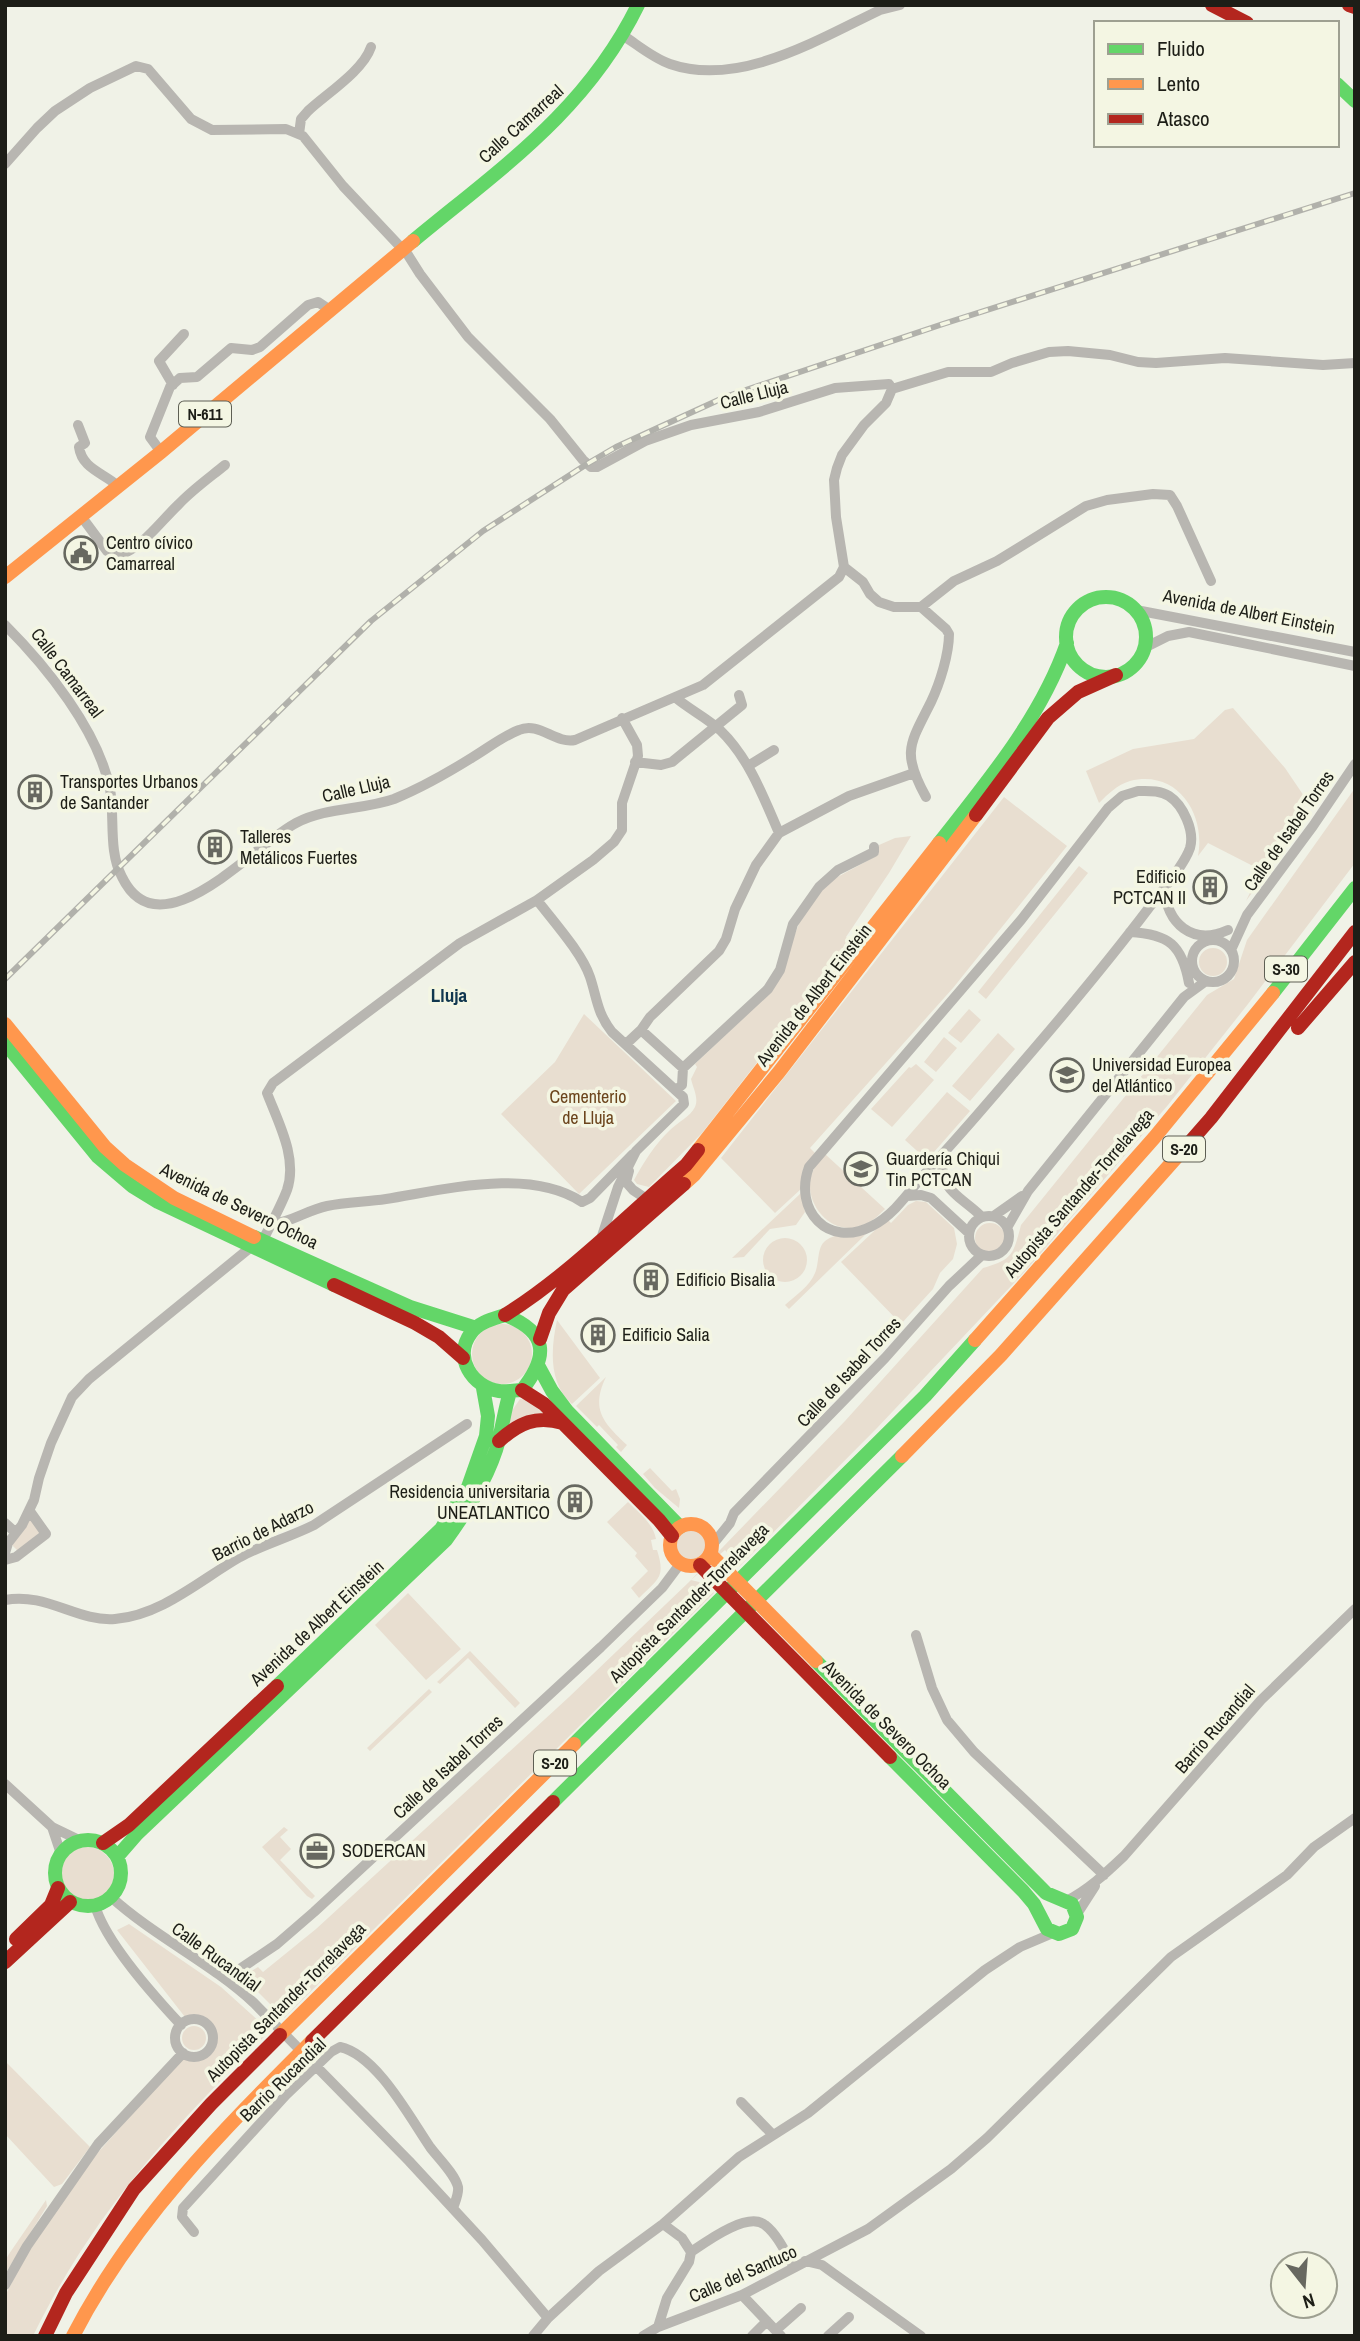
<svg xmlns="http://www.w3.org/2000/svg" width="1360" height="2341" viewBox="0 0 1360 2341" font-family="'Archivo Narrow',sans-serif">
<style>
.green{fill:#e8ded0}
.lines{fill:none;stroke-linecap:round;stroke-linejoin:round}
.street{stroke:#b8b6b1;stroke-width:10}
.fast{stroke:#63d668;stroke-width:14}
.slow{stroke:#ff974d;stroke-width:14}
.jam{stroke:#b3261e;stroke-width:14}
.rail-casing{stroke:#b1b1ab;stroke-width:6}
.rail{stroke:#f4f6e3;stroke-width:3.5;stroke-dasharray:10;stroke-linecap:butt}
.labels{text-anchor:middle;stroke-width:7;stroke-linejoin:round;paint-order:stroke}
.shield{fill:#f4f6e3;stroke:#5e5f54;stroke-width:2}
.shield-label{font-size:16px;font-weight:bold;fill:#1d1e17}
.street-label{font-size:18px;fill:#1d1e17;stroke:#f4f6e3}
.poi-label{font-size:18px;fill:#1d1e17;stroke:#f4f6e3;text-anchor:start}
.park-label{font-size:18px;fill:#6b441c;stroke:#f4f6e3}
.neighbourhood-label{font-size:19px;font-weight:bold;fill:#11374f;stroke:#f4f6e3}
</style>
<rect width="100%" height="100%" fill="#f0f2e7"/>
<path class="green" d="M1233,708L1285,768L1306,799L1302,824L1246,901L1256,880L1253,866L1208,843L1198,856C1206,815 1178,769 1130,781C1117,785 1108,794 1099,803L1086,771L1133,749L1194,739L1225,710Z
M1355,788V863L1248,1004L1168,1105L1029,1267L877,1428L739,1567L725,1550L691,1580L703,1583L714,1593L284,2018L255,1989L245,1975L258,1967L263,1972L316,1929L569,1697L689,1582L845,1421L983,1268C1013,1259 1013,1255 1021,1225L1207,995L1234,979L1247,940Z
M1004,797L1067,846L953,988L810,1148L815,1153L803,1169L801,1189L775,1213L721,1158Z
M911,836L889,873L846,937L851,942L702,1133L649,1187L637,1184L634,1180C644,1162 655,1144 670,1130C678,1122 690,1117 695,1107C699,1098 693,1088 691,1079L697,1067L695,1064L773,990L802,916L816,894L832,880L878,855L879,845L895,838Z
M1079,866L1088,873L986,999L978,992Z
M1199 962a14 14 0 1 1 28 0a14 14 0 1 1-28 0Z
M969,1009L981,1020L961,1043L948,1033Z
M584,1014L676,1101L579,1194L501,1114L555,1062Z
M998,1033L1015,1049L970,1101L952,1086Z
M944,1037L957,1048L936,1072L924,1062Z
M916,1064L934,1080L892,1127L871,1109L909,1067L911,1068Z
M947,1092L970,1111L927,1160L905,1140Z
M825,1154L885,1209C879,1215 872,1222 863,1225C830,1240 797,1197 815,1167C818,1162 822,1158 825,1154Z
M801,1193L805,1212L796,1225L770,1229L744,1257L732,1258Z
M916,1201L926,1202L954,1228L957,1244L953,1259L940,1273L933,1289L901,1324L841,1262L887,1219L891,1223L908,1205Z
M975 1238a15 15 0 1 1 30 0a15 15 0 1 1-30 0Z
M866,1234L789,1309L785,1305C795,1296 810,1286 815,1273C820,1262 816,1245 828,1239C839,1232 853,1237 866,1234Z
M763 1260a22 22 0 1 1 44 0a22 22 0 1 1-44 0Z
M557,1320L600,1378L572,1404C548,1383 551,1348 557,1320Z
M472 1354a30 30 0 1 1 60 0a30 30 0 1 1-60 0Z
M606,1377C590,1410 604,1423 627,1445L621,1452L616,1447L618,1445L599,1425L597,1427L576,1406Z
M520,1399L529,1400L547,1413L507,1427L509,1415Z
M650,1468L672,1491L676,1489L680,1499L679,1508L655,1488L643,1474Z
M628,1502C639,1513 653,1523 656,1539L651,1540L653,1550H657C666,1578 658,1579 639,1598L631,1588L648,1571L635,1556L637,1553L607,1522Z
M31,1517L41,1532L18,1551L12,1545Z
M675 1545a17 17 0 1 1 34 0a17 17 0 1 1-34 0Z
M408,1593L461,1649L426,1680L375,1625Z
M470,1651L520,1703L515,1708L468,1658L440,1684L437,1682Z
M429,1689L432,1692L370,1751L367,1748Z
M284,1827L288,1830L280,1837L291,1849L280,1860L315,1896L312,1899L307,1896L262,1847Z
M60 1874a27 27 0 1 1 54 0a27 27 0 1 1-54 0Z
M129,1924L221,1987L270,2031C173,2127 94,2211 33,2336H5V2296L28,2251L94,2157L182,2058C188,2058 194,2060 199,2059C219,2054 223,2024 202,2017C197,2015 190,2017 185,2017L117,1930Z
M182 2038a12 12 0 1 1 24 0a12 12 0 1 1-24 0Z
M5,2061L90,2147L62,2184L54,2187L5,2134Z
M46,2200L47,2206L5,2274V2261L9,2254Z"/>
<g class="lines">
<path class="street" d="M624,36C639,46 653,58 670,64C739,88 819,39 880,10L900,5
M299,134L301,119L308,111C326,94 363,71 371,47
M5,164L37,128L55,111L90,88L136,66L148,69L191,119L212,130L286,129L303,136L343,186L408,255L420,274L468,337L550,419L583,460L591,467H597L645,441L691,425L759,412L835,388L889,384L892,389
M173,385L159,361L184,334
M78,425L85,443L79,447C82,469 104,473 118,486
M161,452L150,437L170,387L180,378L197,377L231,348L252,350L260,347L308,305L318,302L330,310
M81,516L107,551L118,556C143,547 159,523 178,505C192,490 209,478 225,465
M844,567L863,582L870,594L879,602L894,607H921L946,629L949,634C949,654 940,683 931,702C910,744 901,752 926,797
M921,607L954,581L997,561L1086,506L1107,500L1153,494L1170,495L1177,506L1211,581
M1136,610L1355,652
M5,625C46,666 98,730 110,789C115,817 108,851 122,877C160,955 255,844 296,823C326,807 363,810 394,799C421,788 449,772 473,757C488,748 503,736 519,730C539,721 555,744 575,740L703,685L839,577L844,567L836,517L834,480L837,468L842,455L864,425L886,403L892,389L948,372H991L1012,363L1049,352L1068,351L1110,355L1138,362L1156,363L1225,358L1323,365L1355,363
M1144,648L1168,636L1189,632L1355,666
M676,698C689,709 707,718 720,730C749,758 763,796 779,833
M635,762L661,765L672,762L742,705L739,695
M748,766L774,750
M1138,791C1148,791 1160,790 1169,796C1183,805 1195,831 1190,848C1184,866 1160,893 1148,909C1094,980 1036,1047 978,1114C959,1136 940,1157 921,1178C907,1195 892,1216 872,1226C828,1249 793,1210 809,1167L1021,920L1108,808L1122,796Z
M1164,887C1167,924 1192,946 1228,930
M537,900C553,921 582,953 590,977C597,998 597,1013 612,1032L683,1097L684,1104L636,1151L618,1187L601,1239
M1130,932C1169,934 1182,945 1189,983
M1192 961a21 21 0 1 1 42 0a21 21 0 1 1-42 0Z
M1231,950L1247,915L1313,826L1355,764
M641,1030L683,1068
M626,1044L641,1030L650,1017L719,951L726,939L735,909L756,865L779,833L849,796L914,773
M676,1090L682,1085L683,1068L768,989L780,970L793,924L819,887L838,870L874,852V847
M942,1156C940,1192 958,1194 981,1216
M629,1171L626,1182L633,1190L648,1200
M907,1196L921,1195L931,1198L969,1233
M995,1215L1022,1196
M969 1236a20 20 0 1 1 40 0a20 20 0 1 1-40 0Z
M271,1224C291,1223 307,1210 327,1206C346,1202 366,1202 386,1199C444,1190 529,1167 582,1202L590,1198L633,1154
M1008,1226L1028,1191L1184,997L1206,981
M263,1240C271,1224 281,1206 287,1190C298,1158 278,1122 267,1093L273,1083L460,943L537,900L593,860L614,842L622,830V803L638,756L637,745L622,718
M5,1523L15,1532
M713,1544L730,1523L734,1513L885,1358L949,1286L982,1255
M5,1553L8,1543L22,1525L34,1500L39,1478L51,1443L72,1397L89,1379L251,1247
M5,1560L16,1557L46,1534L29,1510
M5,1600C46,1592 77,1622 115,1619C162,1615 200,1580 240,1557C262,1545 290,1537 314,1525L467,1424
M916,1635L932,1688L947,1720L974,1752L1104,1875
M5,1784L52,1827L81,1841
M52,1827L61,1854
M111,1897C155,1937 211,1963 254,2003L409,2161L482,2240L548,2318
M1066,1901C1088,1890 1106,1873 1124,1856L1261,1700L1355,1609
M95,1905C105,1942 154,1996 181,2025
M1077,1914L1095,1886
M225,1979L277,1944L314,1912L601,1647L662,1588L680,1564
M175 2038a19 19 0 1 1 38 0a19 19 0 1 1-38 0Z
M741,2102L773,2135
M194,2232L182,2217L183,2208L286,2095L331,2052L340,2047C377,2055 410,2118 430,2147C438,2158 455,2174 458,2187C459,2194 455,2202 453,2208
M691,2252C707,2241 748,2211 765,2225C778,2235 786,2254 794,2267
M805,2261L822,2265L833,2273L921,2336
M5,2285L27,2246L98,2144L183,2053
M742,2295L781,2336
M658,2327L667,2298L689,2262L691,2252L682,2238L663,2224
M776,2330L801,2308
M533,2336L548,2318L599,2271L663,2224L739,2157L808,2113L985,1970L1020,1947L1053,1933
M643,2336L658,2327L742,2295L868,2229L951,2169L987,2138L1171,1957L1287,1875L1314,1847L1355,1818
M752,2336L767,2321
M828,2336L849,2317"/>
<path class="fast" d="M1337,84L1355,101
M413,241C501,168 586,111 638,5
M1066 637a40 40 0 1 1 80 0a40 40 0 1 1-80 0Z
M939,843C987,782 1041,718 1067,643
M1273,993L1355,888
M5,1043L98,1157L132,1186L158,1202L334,1285
M254,1237L410,1307L473,1327
M505,1315C548,1332 549,1356 522,1390C515,1390 506,1392 499,1391C472,1387 453,1357 471,1333C479,1322 493,1319 505,1315Z
M539,1367L552,1391L567,1411L680,1527
M816,1661L1046,1893L1072,1904L1077,1917L1072,1929L1059,1934L1047,1929L1034,1904L1023,1891L890,1757
M277,1686L441,1529L468,1487L486,1436L488,1416L483,1388
M574,1744L925,1396L975,1340
M553,1802L902,1456
M55 1873a33 33 0 1 1 66 0a33 33 0 1 1-66 0Z
M117,1857L137,1834L446,1540C466,1512 485,1483 496,1450C502,1431 504,1411 510,1392"/>
<path class="slow" d="M5,577L161,452L413,241
M5,1024L105,1147L125,1165L174,1198L254,1237
M698,1150L939,843
M684,1184L694,1175L779,1072L976,815
M975,1340L1154,1138L1273,993
M902,1456L1001,1355L1183,1150
M670 1545a21 21 0 1 1 42 0a21 21 0 1 1-42 0Z
M711,1555L816,1661
M280,2035L574,1744
M73,2336C132,2221 222,2131 312,2041"/>
<path class="jam" d="M1212,5L1247,23
M1349,5L1355,7
M976,815L1048,718L1078,692L1116,675
M1298,1028L1355,962
M1183,1150L1211,1118L1355,932
M334,1285L415,1323L439,1337L463,1358
M505,1315C568,1276 629,1214 686,1165L698,1150
M540,1339L549,1313L563,1290L684,1184
M522,1390L544,1404L659,1520L672,1536
M499,1441C519,1423 536,1415 563,1423
M700,1565L890,1757
M103,1843L129,1825L277,1686
M16,1939L51,1905L58,1888
M5,1962L70,1902
M312,2041L553,1802
M45,2336L66,2293L134,2189L211,2104L280,2035"/>
<defs>
<path id="rail" d="M5,979L371,621L483,531L587,464L616,447L725,397L943,324L1355,193"/>
</defs>
<use href="#rail" class="rail-casing"/>
<use href="#rail" class="rail"/>
</g>
<defs>
<symbol id="civic-ring" viewBox="-11 -11 22 22"><circle r="9.5" fill="#f4f6e3" stroke="#676860" stroke-width="1.5"/><path d="M-.6-6.5H3V-4.5H.6V-3L4-1V1h2V6H-6V1h2V-1L-.6-3ZM-1.2 2.5V6h2.4V2.5Z" fill="#676860"/></symbol>
<symbol id="building-ring" viewBox="-11 -11 22 22"><circle r="9.5" fill="#f4f6e3" stroke="#676860" stroke-width="1.5"/><path d="M-4-6H4V6H1V3H-1V6H-4ZM-2.5-4.3h1.7v1.8h-1.7ZM.8-4.3h1.7v1.8H.8ZM-2.5-1h1.7V.8h-1.7ZM.8-1h1.7V.8H.8Z" fill="#676860"/></symbol>
<symbol id="university-ring" viewBox="-11 -11 22 22"><circle r="9.5" fill="#f4f6e3" stroke="#676860" stroke-width="1.5"/><path d="M0-5L7-2L0 1L-7-2ZM-4 1L0 2.5L4 1V4Q0 6-4 4Z" fill="#676860"/></symbol>
<symbol id="school-ring" viewBox="-11 -11 22 22"><circle r="9.5" fill="#f4f6e3" stroke="#676860" stroke-width="1.5"/><path d="M0-5L7-2L0 1L-7-2ZM-4 1L0 2.5L4 1V4Q0 6-4 4Z" fill="#676860"/></symbol>
<symbol id="office-ring" viewBox="-11 -11 22 22"><circle r="9.5" fill="#f4f6e3" stroke="#676860" stroke-width="1.5"/><path d="M-6-3h4V-5.5h4V-3h4V5H-6ZM-1-4.5V-3h2v-1.5ZM-6 0V1H6V0Z" fill="#676860"/></symbol>
</defs>
<g fill-rule="evenodd">
<use href="#civic-ring" x="62" y="534" width="38" height="38"/>
<use href="#building-ring" x="16" y="773" width="38" height="38"/>
<use href="#building-ring" x="196" y="828" width="38" height="38"/>
<use href="#building-ring" x="1191" y="868" width="38" height="38"/>
<use href="#university-ring" x="1048" y="1056" width="38" height="38"/>
<use href="#school-ring" x="842" y="1150" width="38" height="38"/>
<use href="#building-ring" x="632" y="1261" width="38" height="38"/>
<use href="#building-ring" x="579" y="1316" width="38" height="38"/>
<use href="#building-ring" x="556" y="1483" width="38" height="38"/>
<use href="#office-ring" x="298" y="1832" width="38" height="38"/>
</g>
<g class="labels">
<g class="shield">
<rect x="179" y="401.5" width="52" height="25" rx="5"/>
<rect x="1265" y="956.5" width="42" height="25" rx="5"/>
<rect x="1163" y="1136.5" width="42" height="25" rx="5"/>
<rect x="534" y="1750.5" width="42" height="25" rx="5"/>
</g>
<g class="shield-label">
<text x="205" y="420">N-611</text>
<text x="1286" y="975">S-30</text>
<text x="1184" y="1155">S-20</text>
<text x="555" y="1769">S-20</text>
</g>
<g class="street-label">
<text transform="translate(521 124) rotate(-42)" y="6">Calle Camarreal</text>
<text transform="translate(754 395) rotate(-14)" y="6">Calle Lluja</text>
<text transform="translate(1249 612) rotate(11)" y="6">Avenida de Albert Einstein</text>
<text transform="translate(67 673) rotate(53)" y="6">Calle Camarreal</text>
<text transform="translate(356 789) rotate(-13)" y="6">Calle Lluja</text>
<text transform="translate(1289 831) rotate(-55)" y="6">Calle de Isabel Torres</text>
<text transform="translate(814 995) rotate(-52)" y="6">Avenida de Albert Einstein</text>
<text transform="translate(1079 1193) rotate(-49)" y="6">Autopista Santander-Torrelavega</text>
<text transform="translate(239 1206) rotate(26)" y="6">Avenida de Severo Ochoa</text>
<text transform="translate(849 1372) rotate(-47)" y="6">Calle de Isabel Torres</text>
<text transform="translate(263 1531) rotate(-27)" y="6">Barrio de Adarzo</text>
<text transform="translate(689 1603) rotate(-45)" y="6">Autopista Santander-Torrelavega</text>
<text transform="translate(317 1623) rotate(-43)" y="6">Avenida de Albert Einstein</text>
<text transform="translate(887 1725) rotate(45)" y="6">Avenida de Severo Ochoa</text>
<text transform="translate(1215 1729) rotate(-49)" y="6">Barrio Rucandial</text>
<text transform="translate(448 1767) rotate(-43)" y="6">Calle de Isabel Torres</text>
<text transform="translate(216 1957) rotate(36)" y="6">Calle Rucandial</text>
<text transform="translate(286 2002) rotate(-45)" y="6">Autopista Santander-Torrelavega</text>
<text transform="translate(283 2080) rotate(-44)" y="6">Barrio Rucandial</text>
<text transform="translate(743 2274) rotate(-24)" y="6">Calle del Santuco</text>
</g>
<g class="poi-label">
<text x="106" y="549">Centro cívico<tspan x="106" dy="21">Camarreal</tspan></text>
<text x="60" y="788">Transportes Urbanos<tspan x="60" dy="21">de Santander</tspan></text>
<text x="240" y="843">Talleres<tspan x="240" dy="21">Metálicos Fuertes</tspan></text>
<text x="1186" y="883" text-anchor="end">Edificio<tspan x="1186" dy="21">PCTCAN II</tspan></text>
<text x="1092" y="1071">Universidad Europea<tspan x="1092" dy="21">del Atlántico</tspan></text>
<text x="886" y="1165">Guardería Chiqui<tspan x="886" dy="21">Tin PCTCAN</tspan></text>
<text x="676" y="1286">Edificio Bisalia</text>
<text x="622" y="1341">Edificio Salia</text>
<text x="550" y="1498" text-anchor="end">Residencia universitaria<tspan x="550" dy="21">UNEATLANTICO</tspan></text>
<text x="342" y="1857">SODERCAN</text>
</g>
<g class="park-label">
<text x="588" y="1103">Cementerio<tspan x="588" dy="21">de Lluja</tspan></text>
</g>
<g class="neighbourhood-label">
<text x="449" y="1002">Lluja</text>
</g>
</g>
<rect width="1360" height="2341" fill="none" stroke="#1d1e17" stroke-width="14"/>
<rect x="1094" y="21" width="245" height="126" fill="#f4f6e3" stroke="#9ea091" stroke-width="2"/>
<rect x="1108" y="44" width="35" height="10" fill="#63d668" stroke="#9ea091" stroke-width="2"/>
<text x="1157" y="56" font-size="21" fill="#1d1e17">Fluido</text>
<rect x="1108" y="79" width="35" height="10" fill="#ff974d" stroke="#9ea091" stroke-width="2"/>
<text x="1157" y="91" font-size="21" fill="#1d1e17">Lento</text>
<rect x="1108" y="114" width="35" height="10" fill="#b3261e" stroke="#9ea091" stroke-width="2"/>
<text x="1157" y="126" font-size="21" fill="#1d1e17">Atasco</text>
<g transform="translate(1304 2285) rotate(163)"><circle r="33" fill="#f4f6e3" stroke="#9ea091" stroke-width="2"/>
<path d="M0-5L12 26L0 18L-12 26Z" fill="#676860"/>
<text y="-10" font-size="19" font-weight="bold" text-anchor="middle" fill="#1d1e17">N</text>
</g>
</svg>
